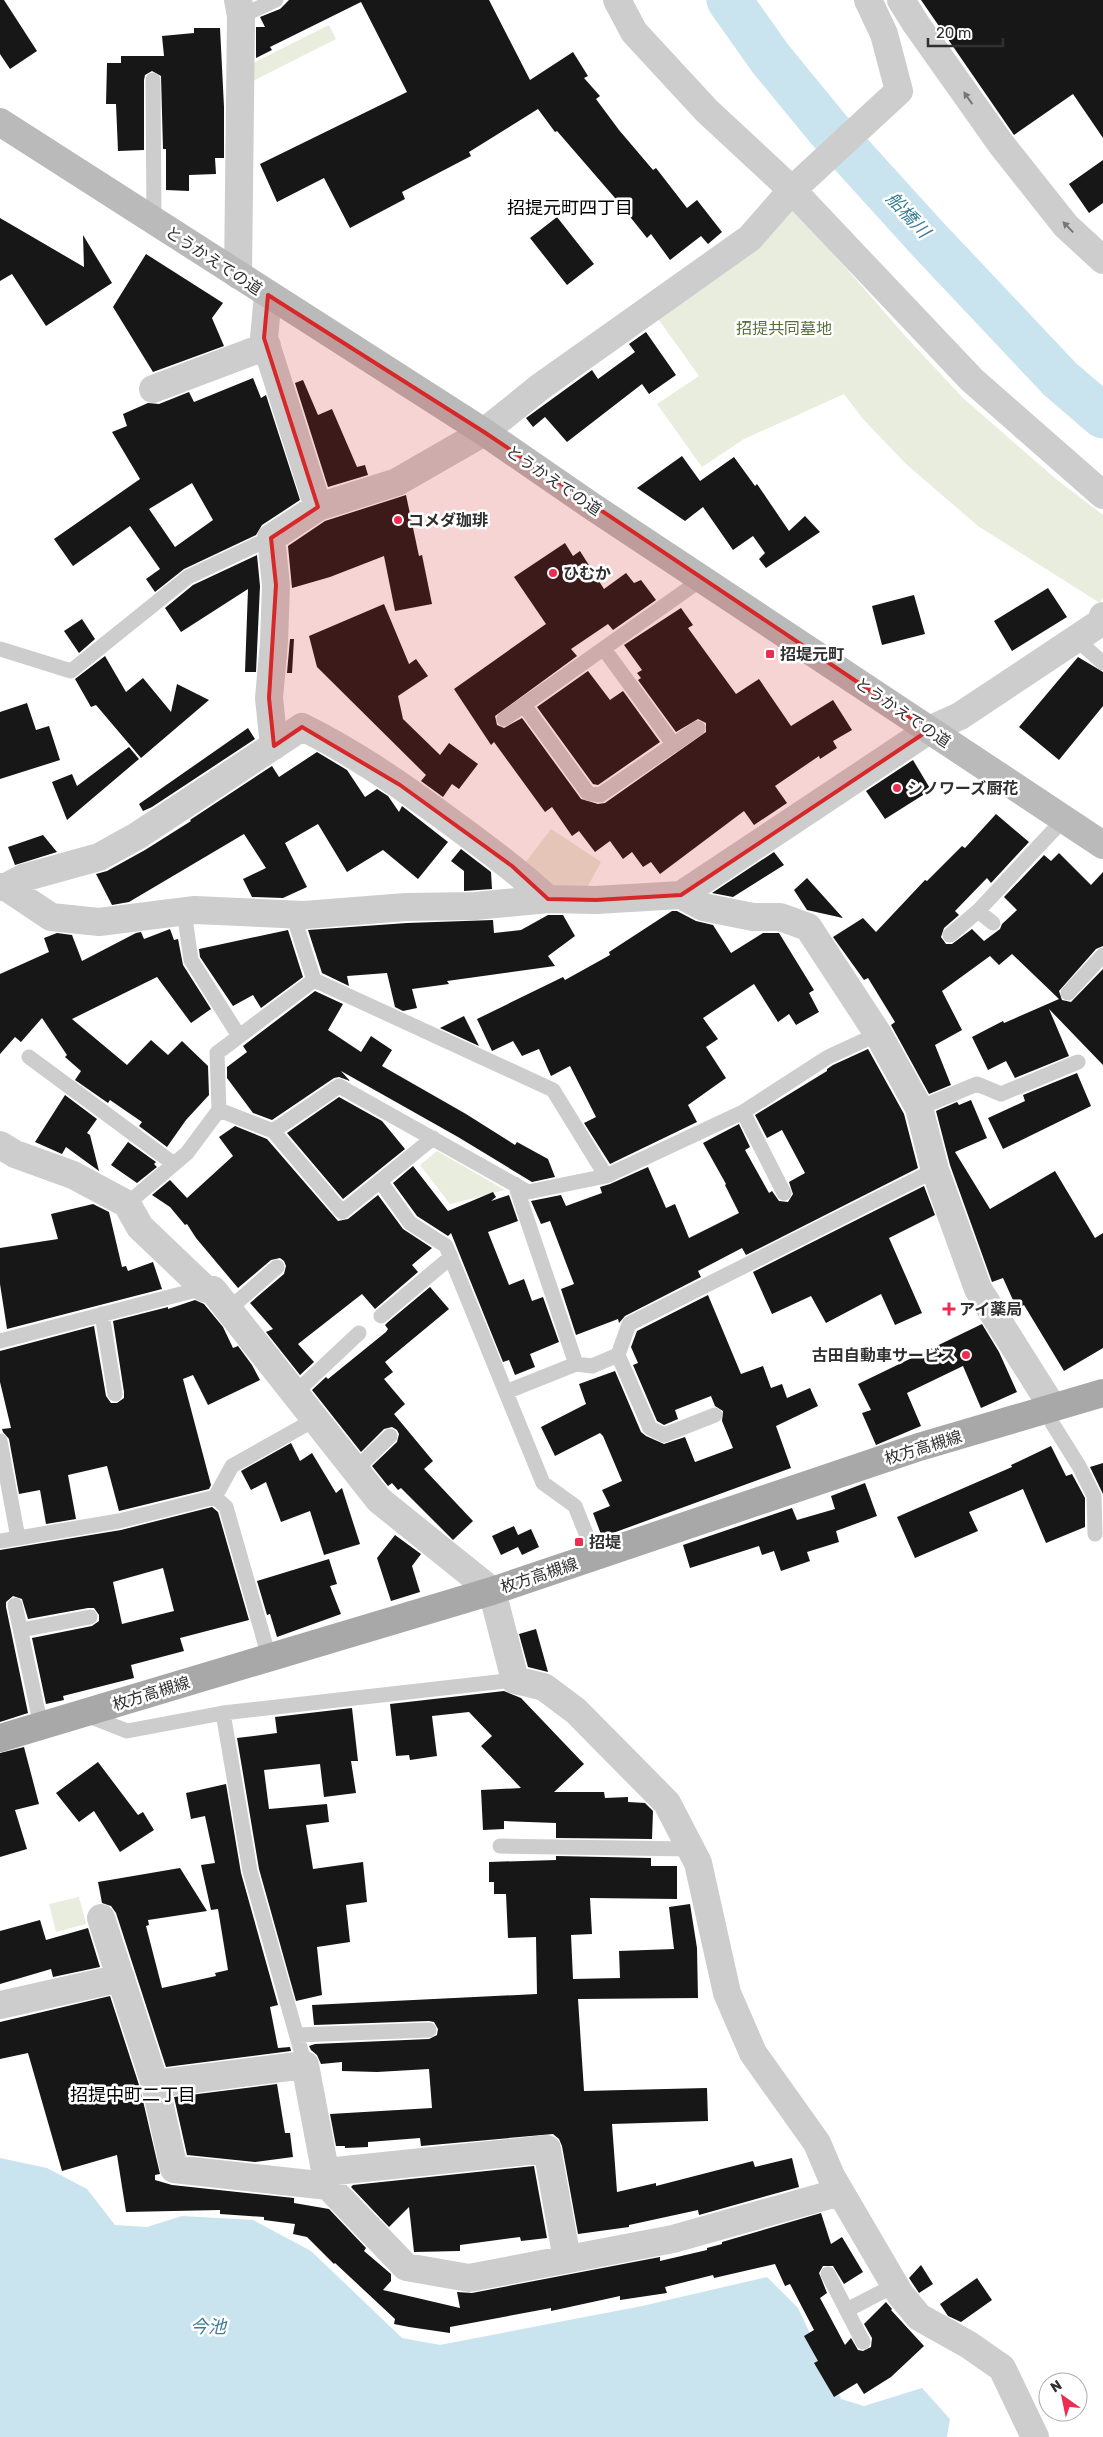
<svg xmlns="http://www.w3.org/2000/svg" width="1103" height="2437" viewBox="0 0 1103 2437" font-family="Rubik,'Noto Sans JP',sans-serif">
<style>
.green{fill:#e8eddd}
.water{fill:#c9e4ee}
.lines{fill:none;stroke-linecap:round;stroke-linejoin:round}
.river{stroke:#c9e4ee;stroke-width:45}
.building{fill:#171717;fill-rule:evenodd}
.lane{stroke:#cdcdcd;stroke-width:15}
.street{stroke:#cdcdcd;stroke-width:28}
.secondary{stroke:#bababa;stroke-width:28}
.primary{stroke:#a8a8a8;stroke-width:28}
.oneway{fill:#777}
.marked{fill:#d62828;fill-opacity:0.2;stroke:#d62828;stroke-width:4;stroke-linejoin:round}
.poi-dot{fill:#ee2b51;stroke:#fff;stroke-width:2}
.labels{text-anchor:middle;stroke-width:5;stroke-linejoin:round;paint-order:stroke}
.street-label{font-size:16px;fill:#303030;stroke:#fff}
.park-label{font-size:16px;fill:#596e3b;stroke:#fff}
.poi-label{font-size:16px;font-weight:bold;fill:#303030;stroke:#fff;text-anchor:start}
.neighbourhood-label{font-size:18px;fill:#000;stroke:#fff}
.water-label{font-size:18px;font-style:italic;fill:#397e97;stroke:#fff}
</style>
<rect width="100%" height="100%" fill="#fff"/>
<path class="green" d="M329,25L336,39L251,82V64Z
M792,206L907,338L963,398L1056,479L1103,515V597L1100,603L978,526L906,464L863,419L844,394L744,439L702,467L657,404L699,376L656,316Z
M551,829L601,862L583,895H552L522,867Z
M437,1151L505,1190L450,1204L420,1165Z
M79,1897L86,1924L56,1932L49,1904Z"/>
<path class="water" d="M0,2158L47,2168L87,2189L115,2225L147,2227L182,2216L253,2220L311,2251L402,2338L440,2345L642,2306L767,2277L798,2308L841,2399L864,2406L922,2388L950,2419L947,2437H0Z"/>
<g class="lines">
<path class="river" d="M729,0L770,58L829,130L927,238L1060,379L1103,416"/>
</g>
<path class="building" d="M0,0H4L37,51L10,69L0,54Z
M289,0H489L530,80L573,52L588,76L584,78L600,96L596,99L619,130L653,170L656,168L687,208L697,200L722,232L708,244L701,236L670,260L651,234L647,238L615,198L557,131L555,132L538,109L469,152L471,156L402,192L405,199L350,228L324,178L277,202L260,164L407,92L361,2L270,47L272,50L256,58V27H265L260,17L280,9Z
M921,0H1103V138L1073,94L1014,135Z
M194,28H220L224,107V158H215L216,174L189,175V191L166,190V149H163L161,76L152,71L145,75L144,80V150L118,151L116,104H106L107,63H121V56H164L162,36L194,33Z
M1103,160V203L1089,213L1069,184Z
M557,217L594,264L567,285L530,238Z
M0,218L84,267L83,235L112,283L46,326L12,274L0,281Z
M146,254L223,303L212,318L224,346L153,372L113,307Z
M646,332L676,375L649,394L642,384L567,442L545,417L533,427L526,418L592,370L598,379L635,352L629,344Z
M253,378L261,398L266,395L300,500L262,525L256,535L184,569L155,592L146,579L160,569L130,526L73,566L54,539L140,479L112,432L127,426L123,414L148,403L159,404L189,392L194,402ZM192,483L213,520L175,547L149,509Z
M303,380L318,415L332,409L357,467L365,465L368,475L328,487L295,383Z
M682,456L700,481L734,457L755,486L757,484L789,531L805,516L820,532L766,568L759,559L765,553L753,536L733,550L703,507L685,521L637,488Z
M406,495L419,556L422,555L432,604L395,611L384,556L330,577L292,588L288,546L325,521Z
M565,543L573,556L580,551L604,589L626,573L634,583L641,580L656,600L613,630L608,624L571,649L577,656L495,716L497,725L504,728L522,718L581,799L598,804L605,803L706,732V723L698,719L676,732L638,680L641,678L637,673L642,670L624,645L681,608L693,625L688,628L736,694L759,679L791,726L833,700L852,730L833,741L837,748L820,759L819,756L775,786L787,803L754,825L744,811L660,874L651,862L643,867L632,852L623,859L610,841L595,852L579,831L572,836L552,807L545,812L494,742L491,745L454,689L546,624L514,577Z
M257,555L260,586L256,672H245L248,589L181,632L165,608L193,585Z
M1048,588L1067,617L1012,651L994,621Z
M914,595L925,634L882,645L872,606Z
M384,604L409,664L416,659L428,676L398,696L403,719L440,755L449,743L478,764L459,789L452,784L443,797L421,781L426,775L317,667L309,636Z
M82,619L95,639L79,653L64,631Z
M290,639H294L292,673H287Z
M105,656L126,692L143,678L171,712L177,684L209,700L141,758L96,705L91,707L75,679Z
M1078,657L1103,672V706L1059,760L1019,727Z
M588,671L610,700L623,691L660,742L598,785L593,784L537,707Z
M27,703L36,730L49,726L60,760L0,779V712Z
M248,728L255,739L152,807L143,811L139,804Z
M129,747L139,759L67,820L52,782L72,774L77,786Z
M317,752L347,770L365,797L377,789L388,796L399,812L402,806L448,842L418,879L383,850L347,872L318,824L285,843L307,887L283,898L252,897L243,879L266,868L244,834L129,902L112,905L96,874L107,871L145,850L191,821L190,820L272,766L279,777Z
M913,760L931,790L885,819L866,791Z
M996,814L1029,842L991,883L987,878L955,911L959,915L944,928L941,937L946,944H952L972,929L984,941L1000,929L1002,924L1017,910L1004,897L1044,855L1051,861L1059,853L1091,885L1103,872V946L1096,949L1059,991L1062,1000L1071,1002L1103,969V1065L1049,1009L1069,1056L1015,1078L1006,1061L988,1070L972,1037L1003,1021L1004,1023L1059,999L1012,954L999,965L990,956L942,991L962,1030L935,1045L951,1085L929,1094L891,1025L895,1022L868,978L864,980L833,937L863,918L876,932L925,880L927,881L962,846L965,848Z
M43,835L57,852L15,865L8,847Z
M461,849L491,872L492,889L464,891V871L451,861Z
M774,852L784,865L733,897L712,893Z
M807,878L843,918L807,910L794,890Z
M672,911H677L696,921L713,925L731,953L763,933H779L814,990L809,993L819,1012L796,1025L789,1014L778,1022L754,984L703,1018L718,1039L706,1047L726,1078L688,1105L697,1122L610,1164L584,1123L596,1117L570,1066L551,1076L539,1049L522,1056L513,1041L492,1051L477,1019L563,977L565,980L610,955L609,952Z
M548,915H563L575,936L548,956L555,966L447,981L449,984L412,989L417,1008L403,1011L395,1007L387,973L347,976L349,986L322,973L308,930L407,923L493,920L494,933L521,930Z
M170,929L174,940L178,939L183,965L211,1009L191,1023L157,977L72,1019L127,1065L151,1040L168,1055L182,1041L208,1066L209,1095L186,1120L167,1147L139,1126L142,1122L110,1100L108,1103L75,1080L81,1071L65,1057L67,1055L42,1018L21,1042L15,1037L0,1054V974L49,952L44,938L57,933L72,935L82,961L136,933L141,932L144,939Z
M288,930L303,977L261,1008L253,995L233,1006L200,957L199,949Z
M315,991L343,1004L328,1030L361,1052L371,1036L392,1050L382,1066L466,1114L515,1145L517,1142L548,1159L555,1177L532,1182L458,1137L341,1071L350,1081L339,1077L334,1078L272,1120L253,1113L227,1078V1067L247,1052L243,1046Z
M464,1016L479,1046L440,1028Z
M868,1049L904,1114L918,1168L746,1255L742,1248L698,1271L701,1277L625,1316L619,1323L618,1319L576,1335L561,1289L574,1284L550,1221L541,1224L531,1201L561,1195L566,1206L602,1193L600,1187L610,1184L648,1167L666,1208L675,1204L689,1238L739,1213L725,1185L726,1184L703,1143L739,1124L750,1147L745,1150L769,1193L772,1191L779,1201L788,1202L793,1194L789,1182L805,1173L782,1130L767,1138L755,1115L827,1071V1069L833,1065Z
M1077,1073L1091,1106L1003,1149L988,1118L1025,1101L1023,1095Z
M65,1095L97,1119L87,1133L90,1135L99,1171L66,1147L62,1154L35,1142Z
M339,1097L382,1121L405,1149L343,1199L287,1133Z
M971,1100L987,1138L955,1152L990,1209L1055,1171L1095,1238L1103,1233V1348L1064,1371L1024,1305L1017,1309L1003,1278L992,1282L950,1165L936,1111L957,1102L959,1105Z
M235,1126L267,1139L338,1221L348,1219L378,1195L403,1229L432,1248L412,1265L418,1272L375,1309L362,1294L298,1344L314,1362L300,1375L266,1332L273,1329L250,1303L284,1274L286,1266L284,1261L280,1258L271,1260L238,1288L196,1238L187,1224L185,1225L170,1207L152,1195L170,1180L187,1198L233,1156L219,1137Z
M128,1142L156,1162L154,1164L157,1167L137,1183L111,1165Z
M413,1166L448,1211L493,1192L496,1197L491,1201L509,1195L518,1221L488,1232L509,1285L524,1279L532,1301L543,1297L559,1342L530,1354L535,1367L515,1375L509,1360L503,1362L451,1233L448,1236L417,1216L393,1183Z
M924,1186L935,1215L889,1238L922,1313L895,1325L881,1294L826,1323L811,1296L772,1314L753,1272Z
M93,1204L109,1212L122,1267L126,1266L128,1271L153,1262L162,1289L7,1329L0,1284V1248L58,1239L51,1214Z
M430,1287L449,1309L385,1362L393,1372L384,1379L405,1404L394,1414L433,1461L424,1469L473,1521L453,1540L401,1488L398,1490L392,1483L388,1486L372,1466L397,1442L399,1434L397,1430L392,1427L384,1429L361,1452L312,1390L326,1377L328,1379L386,1332L388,1329L385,1325L388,1322Z
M708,1295L741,1374L763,1366L771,1388L782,1384L787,1398L810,1388L818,1406L776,1426L791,1468L602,1537L593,1513L610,1506L602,1490L622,1481L603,1436L600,1433L555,1456L541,1427L586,1404L579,1384L615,1371L641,1432L646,1436L664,1444L685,1437L695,1462L733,1448L722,1421L723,1411L715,1406L711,1396L675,1410L678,1419L664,1425L657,1421L633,1365L638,1363L631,1347L637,1331Z
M195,1300L204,1304L223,1327L233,1348L238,1346L252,1365L260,1380L208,1405L193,1375L183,1379L211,1485L209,1489L119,1511L107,1466L68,1475L76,1519L46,1524L40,1490L19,1494L9,1439L3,1432L2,1429L11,1428L0,1382V1351L94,1326L106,1396L111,1403H117L124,1398V1392L113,1321L168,1307V1309Z
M982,1324L999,1352L1017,1392L981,1408L963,1366L907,1393L921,1426L876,1445L862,1413L871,1410L858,1384Z
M291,1443L300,1461L312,1453L336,1493L342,1488L360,1544L324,1555L310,1511L281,1522L266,1482L251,1490L241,1471Z
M1051,1446L1066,1476L1072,1474L1085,1498V1527L1046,1543L1023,1489L969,1512L978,1531L915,1558L897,1517L1012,1467L1011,1465Z
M1103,1463V1494L1090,1467Z
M865,1483L877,1516L836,1531L839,1542L807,1552L810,1561L781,1571L774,1551L762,1555L759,1546L690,1568L683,1545L792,1508L797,1520L835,1509L831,1496Z
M212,1507L218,1512L249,1620L180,1638L184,1651L131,1665L134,1678L63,1696L64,1700L46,1704L32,1638L92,1626L99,1621V1615L94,1608H88L28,1619L22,1599L13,1596L6,1602V1607L28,1713L0,1722V1550L121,1530ZM163,1568L174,1611L122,1624L113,1582Z
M514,1526L518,1535L531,1529L539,1547L522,1555L518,1547L501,1555L492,1536Z
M395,1535L421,1554L412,1566L420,1592L391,1601L377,1558Z
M329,1559L337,1584L330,1586L341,1614L277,1637L270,1614L267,1615L257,1581Z
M536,1629L548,1672L528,1667L519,1634Z
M504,1691L521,1698L584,1764L554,1792H604L605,1798L628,1797V1802L645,1803L653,1811L652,1839L556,1838V1823L504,1821V1829L483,1830L481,1790L521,1788L481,1746L492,1736L469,1712L432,1716L437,1756L410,1760L409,1755L396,1756L390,1704Z
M352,1708L358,1761H351L356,1793L324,1797L320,1764L264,1770L269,1809L327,1804L329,1822L306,1825L313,1869L363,1862L367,1902L346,1905L350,1942L317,1947L322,1995L296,2001L259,1869L237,1738L277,1733L275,1717Z
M24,1747L39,1804L15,1810L27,1849L0,1857V1753Z
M98,1762L138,1815L143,1812L154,1830L120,1852L94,1811L79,1822L56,1793Z
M226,1784L241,1873L278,2005L270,2007L278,2048L290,2047L291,2051L166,2067L116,1913L111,1906L102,1903L98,1882L180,1868L207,1911L148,1920L149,1925L146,1926L162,1988L216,1976L215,1973L228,1970L218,1909L211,1910L201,1865L215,1863L205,1816L191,1819L186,1793Z
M556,1856L651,1858V1866H677V1899L590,1898L592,1934L571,1935L573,1979L620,1978L619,1951L674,1949L669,1907L690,1904L697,1948L698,1998L578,1999L584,2091L707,2088L708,2121L612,2124L617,2192L656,2183V2186L753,2161L755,2167L792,2158L799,2187L699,2215L698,2210L629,2225V2227L578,2234L562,2146L559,2139L553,2134L421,2146L420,2138L368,2142V2147L345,2148V2146H336L330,2114L432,2108L429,2069L377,2072L342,2071V2062L321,2064L317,2055L311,2050L309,2046L315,2044L429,2039L437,2035L438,2029L434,2022L429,2021L314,2025L312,2005L537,1994L536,1937L508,1938L506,1894H494V1882H489V1862L556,1860Z
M40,1920L46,1940L88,1928L100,1967L53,1977L51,1969L0,1984V1931Z
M110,1996L140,2088L160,2174L155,2175V2180L172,2185L294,2198V2203L329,2209L366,2248L364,2251L391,2274V2281L383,2290L460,2308L457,2292L472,2293L660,2257V2261L707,2250V2248L722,2244V2242L821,2213L831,2244L842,2237L863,2272L844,2284L833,2266H823L819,2273L827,2293L820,2298L845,2345L851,2338L858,2350L863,2351L871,2347L872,2338L864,2324L886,2302L892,2309L891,2310L924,2346L891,2377L864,2394L857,2383L834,2397L814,2363L818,2361L804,2336L814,2330L790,2284L785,2286L775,2264L714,2278L713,2275L665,2287L667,2293L620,2300V2296L551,2311V2308L450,2327V2333L409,2327L394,2324L395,2319L335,2263L334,2264L307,2237L293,2234L295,2224L264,2220V2217L220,2214V2210L126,2212L117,2155L62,2171L28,2053L0,2059V2022Z
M277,2084L285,2133H290L293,2157L255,2162L187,2155L174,2097Z
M534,2166L547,2238L521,2241L520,2237L460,2245V2251L414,2252L409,2207L389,2227L351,2187L353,2185Z
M921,2265L933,2284L919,2293L909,2278Z
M977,2278L992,2300L961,2322L948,2316L940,2304Z"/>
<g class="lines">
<path class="lane" d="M241,16L276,0
M153,80L154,221
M1076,639L1103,663
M0,649L71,671L188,577L271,538
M604,649L674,745
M524,705L588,793L600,795L698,728
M504,719L702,579
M184,911L191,960L239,1036
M978,911L993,923
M950,935L978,911L1064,819
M314,980L553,1090L606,1176
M1068,993L1103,955
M29,1057L174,1164
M919,1108L977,1084L1001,1094L1078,1062
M219,1110L273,1131L342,1212L433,1138
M743,1112L784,1193
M273,1131L339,1086L528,1192L606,1176L743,1112L828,1057L878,1034
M380,1181L410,1223L446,1246L543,1483L575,1506L595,1556
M515,1184L576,1364
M127,1204L187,1153L219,1110L217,1053L314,980L293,915
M228,1310L277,1267
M102,1314L115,1394
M381,1316L451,1257
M0,1341L204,1288
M618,1355L650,1428L664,1435L715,1415
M506,1392L576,1364L592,1366L618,1355L629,1324L935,1170
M294,1394L359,1333
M1053,1408L1052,1423L1079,1466L1094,1496L1095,1534
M0,1441L18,1538
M355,1470L390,1436
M215,1497L226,1507L269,1657
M0,1541L119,1521L215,1497L232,1466L314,1420
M15,1605L41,1726
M21,1630L90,1617
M223,1713L250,1871L305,2065
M84,1714L127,1731L223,1713L515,1680
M500,1846L690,1849
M297,2035L429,2030
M828,2274L863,2342
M847,2310L895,2285"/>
<path class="street" d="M617,0L634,32L707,111L792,190L972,380L1103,495
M901,0L916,24L1001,144L1066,226L1103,260
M238,275L241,16L238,0
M268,295L264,338L318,507
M153,389L267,346
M274,746L269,698L274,642L276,585L271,538L318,507L397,482L484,432L540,387L750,238L792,190L899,91L884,34L868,0
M0,887H6L51,917L99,922L195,910L304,915L406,907L475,906L548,899L596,900L681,895L703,907L753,917H780L808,927L878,1034L919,1108L935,1170L978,1289L1053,1408
M6,887L23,878L99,857L137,836L302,727C351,751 396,782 440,814C477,841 514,868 548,899
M681,895L929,730L960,716L1100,623L1103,616
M0,1145L15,1154L73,1175L127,1204L140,1227L204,1288L213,1290L379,1500L492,1591L515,1680L544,1687L576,1711L667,1803L698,1863L727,1993L753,2053L817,2143L831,2176L900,2294L919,2317L969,2345L1002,2368L1035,2437
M101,1918L155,2084L174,2169L328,2186L406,2267L469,2278L673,2239L840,2192
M0,2005L121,1978
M155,2084L305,2065L328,2186
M326,2172L547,2149L567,2259"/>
<path class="secondary" d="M0,122L484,432L593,507L1103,845"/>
<path class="primary" d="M0,1738L492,1591L919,1447L1103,1393"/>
</g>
<defs><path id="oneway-solid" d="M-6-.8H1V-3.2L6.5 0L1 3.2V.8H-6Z" transform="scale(1.25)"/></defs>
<g class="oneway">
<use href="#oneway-solid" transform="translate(968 98) rotate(-125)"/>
<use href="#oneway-solid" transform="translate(1068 227) rotate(-134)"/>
</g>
<path class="marked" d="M268,295L484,432L929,730L681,895L596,900L548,899L512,866L400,785L302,727L274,746L269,698L276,585L271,538L318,507L264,338Z"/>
<g class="poi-dot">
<circle cx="398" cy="520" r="5"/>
<circle cx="553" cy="573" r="5"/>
<rect x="765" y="649" width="10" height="10" rx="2.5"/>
<circle cx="897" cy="788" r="5"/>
<path d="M946.5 1301.5h5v5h5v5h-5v5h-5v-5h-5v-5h5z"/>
<circle cx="966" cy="1355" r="5"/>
<rect x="574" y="1537" width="10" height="10" rx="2.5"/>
</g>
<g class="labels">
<g class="street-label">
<text transform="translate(214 260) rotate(33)" y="6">とうかえでの道</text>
<text transform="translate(554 480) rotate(34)" y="6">とうかえでの道</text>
<text transform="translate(903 712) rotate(34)" y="6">とうかえでの道</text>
<text transform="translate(923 1447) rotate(-17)" y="6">枚方高槻線</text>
<text transform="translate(539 1575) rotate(-18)" y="6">枚方高槻線</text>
<text transform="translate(151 1693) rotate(-17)" y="6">枚方高槻線</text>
</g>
<g class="park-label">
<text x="784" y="334">招提共同墓地</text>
</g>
<g class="poi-label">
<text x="408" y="526">コメダ珈琲</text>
<text x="563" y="579">ひむか</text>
<text x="780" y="660">招堤元町</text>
<text x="907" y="794">シノワーズ厨花</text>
<text x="959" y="1315">アイ薬局</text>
<text x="956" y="1361" text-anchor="end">古田自動車サービス</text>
<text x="589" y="1548">招堤</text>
</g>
<g class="neighbourhood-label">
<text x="570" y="214">招提元町四丁目</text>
<text x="133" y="2101">招提中町二丁目</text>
</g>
<g class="water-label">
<text transform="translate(908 215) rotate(47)" y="6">船橋川</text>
<text x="208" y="2333">今池</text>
</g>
</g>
<g transform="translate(1063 2397) rotate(327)"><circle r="24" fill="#ffffff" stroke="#acacac"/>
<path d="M0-4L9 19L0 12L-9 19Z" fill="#ee2b51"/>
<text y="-8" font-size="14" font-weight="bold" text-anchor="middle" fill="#303030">N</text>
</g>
<path d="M928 38v8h75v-8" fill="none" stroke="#303030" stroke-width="2.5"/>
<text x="936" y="38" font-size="15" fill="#303030" stroke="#ffffff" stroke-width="4" paint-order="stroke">20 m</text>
</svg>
